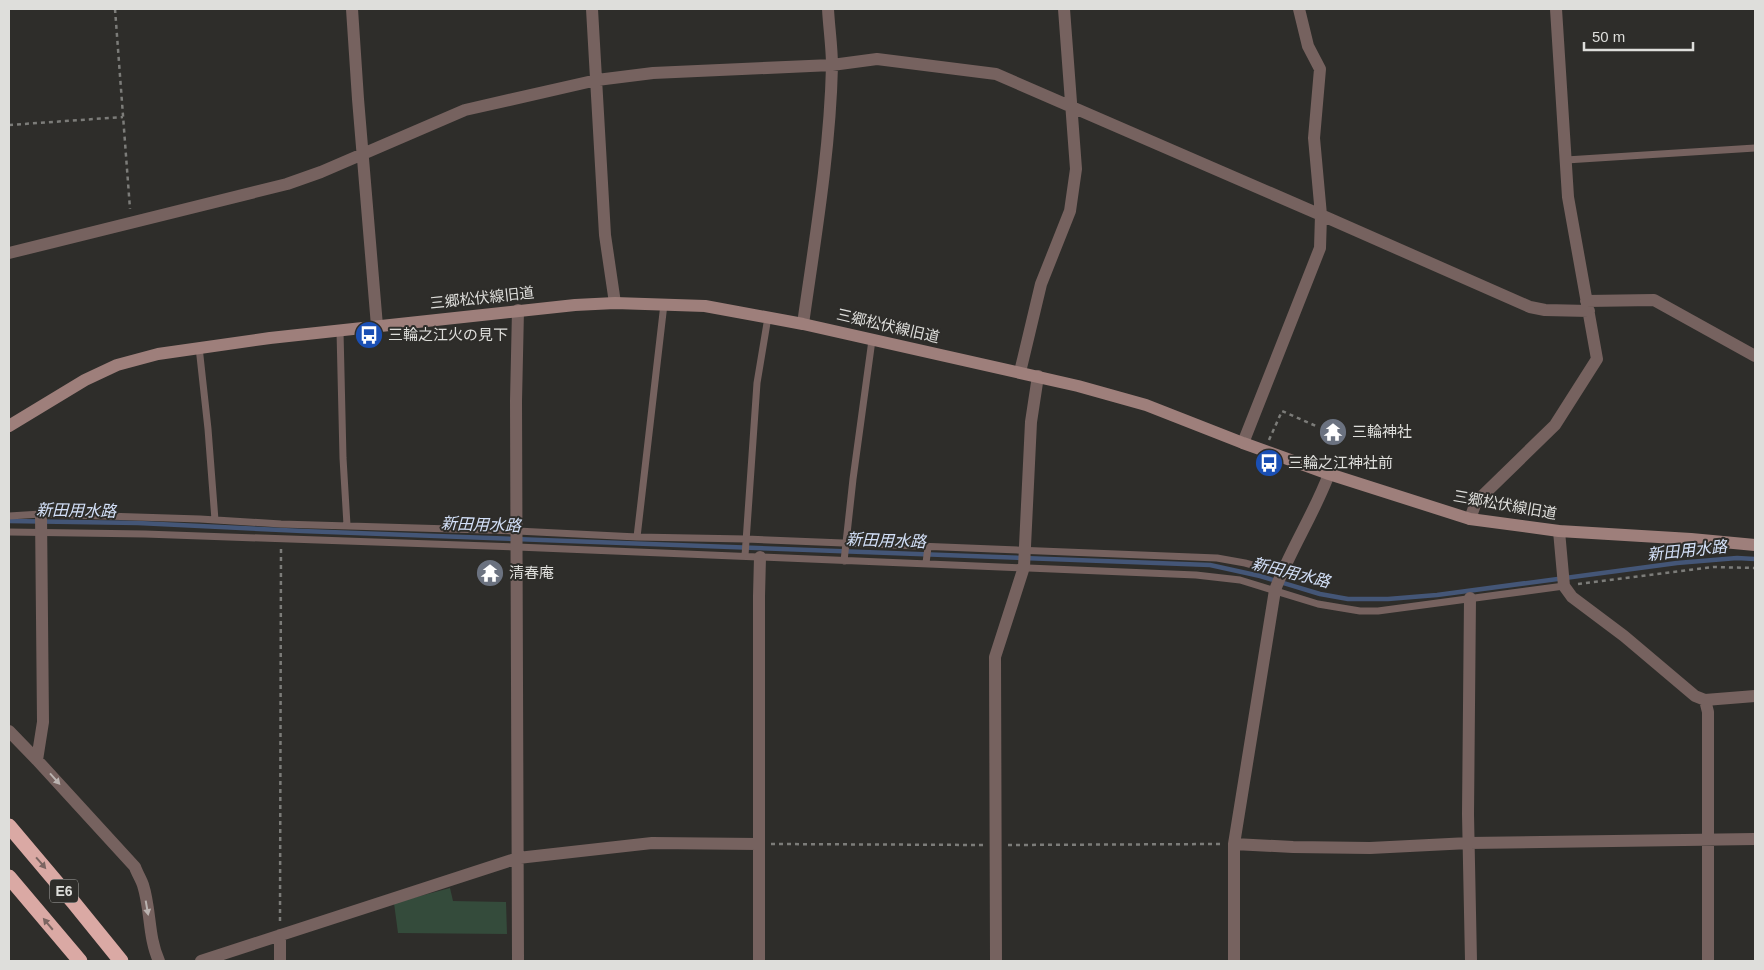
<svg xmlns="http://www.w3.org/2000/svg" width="1764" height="970" viewBox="0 0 1764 970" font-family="Arial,'Noto Sans JP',sans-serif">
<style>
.green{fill:#344b3b}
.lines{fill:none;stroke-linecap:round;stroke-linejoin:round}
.stream{stroke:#445677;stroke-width:4.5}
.path{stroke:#7c7c79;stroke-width:2.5;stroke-dasharray:4 4;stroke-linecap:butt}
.lane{stroke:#76625f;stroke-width:7}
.street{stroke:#76625f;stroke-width:12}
.secondary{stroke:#9e7f7b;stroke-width:12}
.highway{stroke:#daa9a4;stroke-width:15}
.oneway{fill:#bab3b0}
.oneway2{fill:#7b6561}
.labels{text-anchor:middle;stroke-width:4;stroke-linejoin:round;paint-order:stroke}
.shield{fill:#2e2d2a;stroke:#a9a9a6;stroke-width:1}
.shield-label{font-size:14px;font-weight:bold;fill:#dededb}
.street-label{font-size:15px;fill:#dededb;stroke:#2e2d2a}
.poi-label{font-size:15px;fill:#dededb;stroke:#2e2d2a;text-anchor:start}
.water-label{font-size:16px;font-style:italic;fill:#d3e0f8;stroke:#2e2d2a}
</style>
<rect width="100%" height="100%" fill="#2e2d2a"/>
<path class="green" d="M450,888L453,901L506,902L507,934L398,933L394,903Z"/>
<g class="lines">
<path class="stream" d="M9,521L138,523L302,531L1210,565L1260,576L1320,594L1348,599H1388L1437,595L1677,563L1737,558L1755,559"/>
<path class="path" d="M115,9L130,209
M9,125L123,117
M1269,440L1282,411L1316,426
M1578,584L1713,567L1755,568
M771,844L983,845
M1008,845L1220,844
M280,921L281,549"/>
<path class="lane" d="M1566,160L1755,148
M340,331L343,458L347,525
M199,347L208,429L215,520
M9,516L41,514L200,519L281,524L517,531L637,537L746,539L1217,558L1245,563L1282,573
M9,532L145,534L517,547L1196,575L1240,580L1318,604L1360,611H1378L1564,586
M637,537L664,304
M745,556L757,383L768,317
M844,561L853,479L872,340
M926,563L928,547"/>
<path class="street" d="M352,9L358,99L377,326
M592,9L605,235L615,303
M9,253L287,184L321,172L465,110L597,80L653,73L832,65L877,59L996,74L1321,215L1530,307L1545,310L1589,311
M1586,301L1654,300L1755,356
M518,310L516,401L518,961
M803,324C815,239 830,152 832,66C832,47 829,28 828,9
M1020,372L1041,284L1070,211L1076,169L1064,9
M1243,443L1320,248L1321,215L1314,138L1320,69L1308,46L1299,9
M1470,519L1476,502L1555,425L1597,359L1568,197L1556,9
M1559,531L1564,586L1572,597L1624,636L1695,696L1705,700L1755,696
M1470,598L1468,814L1471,961
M1705,700L1708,712V961
M9,731L37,760L135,867C137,873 141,879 143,885C151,910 148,937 159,961
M37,760L43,722L41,514
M1234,844L1293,847L1370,848L1469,843L1755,839
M280,935V961
M201,961L518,858L652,843L758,844
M759,961V596L760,557
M996,961L995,657L1024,567L1031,422L1038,376
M1234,961V844L1275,590C1290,550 1314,514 1329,474"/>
<path class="secondary" d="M9,426L85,380L117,365L158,354L270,338L575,305L615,303L705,306L803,324L1078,386L1146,405L1243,443L1329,474L1470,519L1559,531L1691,539L1755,545"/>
<path class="highway" d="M9,826L74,903L121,961
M9,877L80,961"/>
</g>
<defs><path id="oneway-solid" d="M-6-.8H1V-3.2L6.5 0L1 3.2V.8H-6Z" transform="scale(1.25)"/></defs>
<g class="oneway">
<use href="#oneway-solid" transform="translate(55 779) rotate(48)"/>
<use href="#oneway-solid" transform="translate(147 908) rotate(80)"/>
</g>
<g class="oneway2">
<use href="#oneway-solid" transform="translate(41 863) rotate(49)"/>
<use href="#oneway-solid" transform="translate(48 924) rotate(-130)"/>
</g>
<defs>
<symbol id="bus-disc" viewBox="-11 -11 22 22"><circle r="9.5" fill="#1a4fb4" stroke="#2e2d2a"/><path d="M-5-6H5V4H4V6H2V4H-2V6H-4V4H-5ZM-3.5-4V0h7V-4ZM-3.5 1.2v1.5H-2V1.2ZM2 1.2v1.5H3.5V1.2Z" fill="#fff"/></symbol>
<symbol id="temple-disc" viewBox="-11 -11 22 22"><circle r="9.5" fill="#6b7280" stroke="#2e2d2a"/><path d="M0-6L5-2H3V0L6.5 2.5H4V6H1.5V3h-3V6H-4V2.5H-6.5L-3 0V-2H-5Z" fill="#fff"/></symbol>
</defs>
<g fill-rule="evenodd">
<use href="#bus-disc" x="353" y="319" width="32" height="32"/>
<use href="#temple-disc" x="1317" y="416" width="32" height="32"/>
<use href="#bus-disc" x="1253" y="447" width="32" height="32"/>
<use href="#temple-disc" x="474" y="557" width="32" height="32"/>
</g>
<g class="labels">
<rect class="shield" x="50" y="879.5" width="28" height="23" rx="4"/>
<g class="shield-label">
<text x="64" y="896">E6</text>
</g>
<g class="street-label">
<text transform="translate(482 298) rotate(-6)" y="5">三郷松伏線旧道</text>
<text transform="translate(888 326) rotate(13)" y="5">三郷松伏線旧道</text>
<text transform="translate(1505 505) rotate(10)" y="5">三郷松伏線旧道</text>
</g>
<g class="poi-label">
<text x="388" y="340">三輪之江火の見下</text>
<text x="1352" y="437">三輪神社</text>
<text x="1288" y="468">三輪之江神社前</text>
<text x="509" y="578">清春庵</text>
</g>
<g class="water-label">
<text transform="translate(76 510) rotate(1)" y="6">新田用水路</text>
<text transform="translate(481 524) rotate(2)" y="6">新田用水路</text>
<text transform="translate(886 540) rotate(2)" y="6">新田用水路</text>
<text transform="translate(1687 550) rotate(-6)" y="6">新田用水路</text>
<text transform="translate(1291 572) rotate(14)" y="6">新田用水路</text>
</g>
</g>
<rect width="1764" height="970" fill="none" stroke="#dededb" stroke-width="20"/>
<path d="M1584 42v8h109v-8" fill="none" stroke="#dededb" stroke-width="2.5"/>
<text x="1592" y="42" font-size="15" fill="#dededb" stroke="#2e2d2a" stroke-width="4" paint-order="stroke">50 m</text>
</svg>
